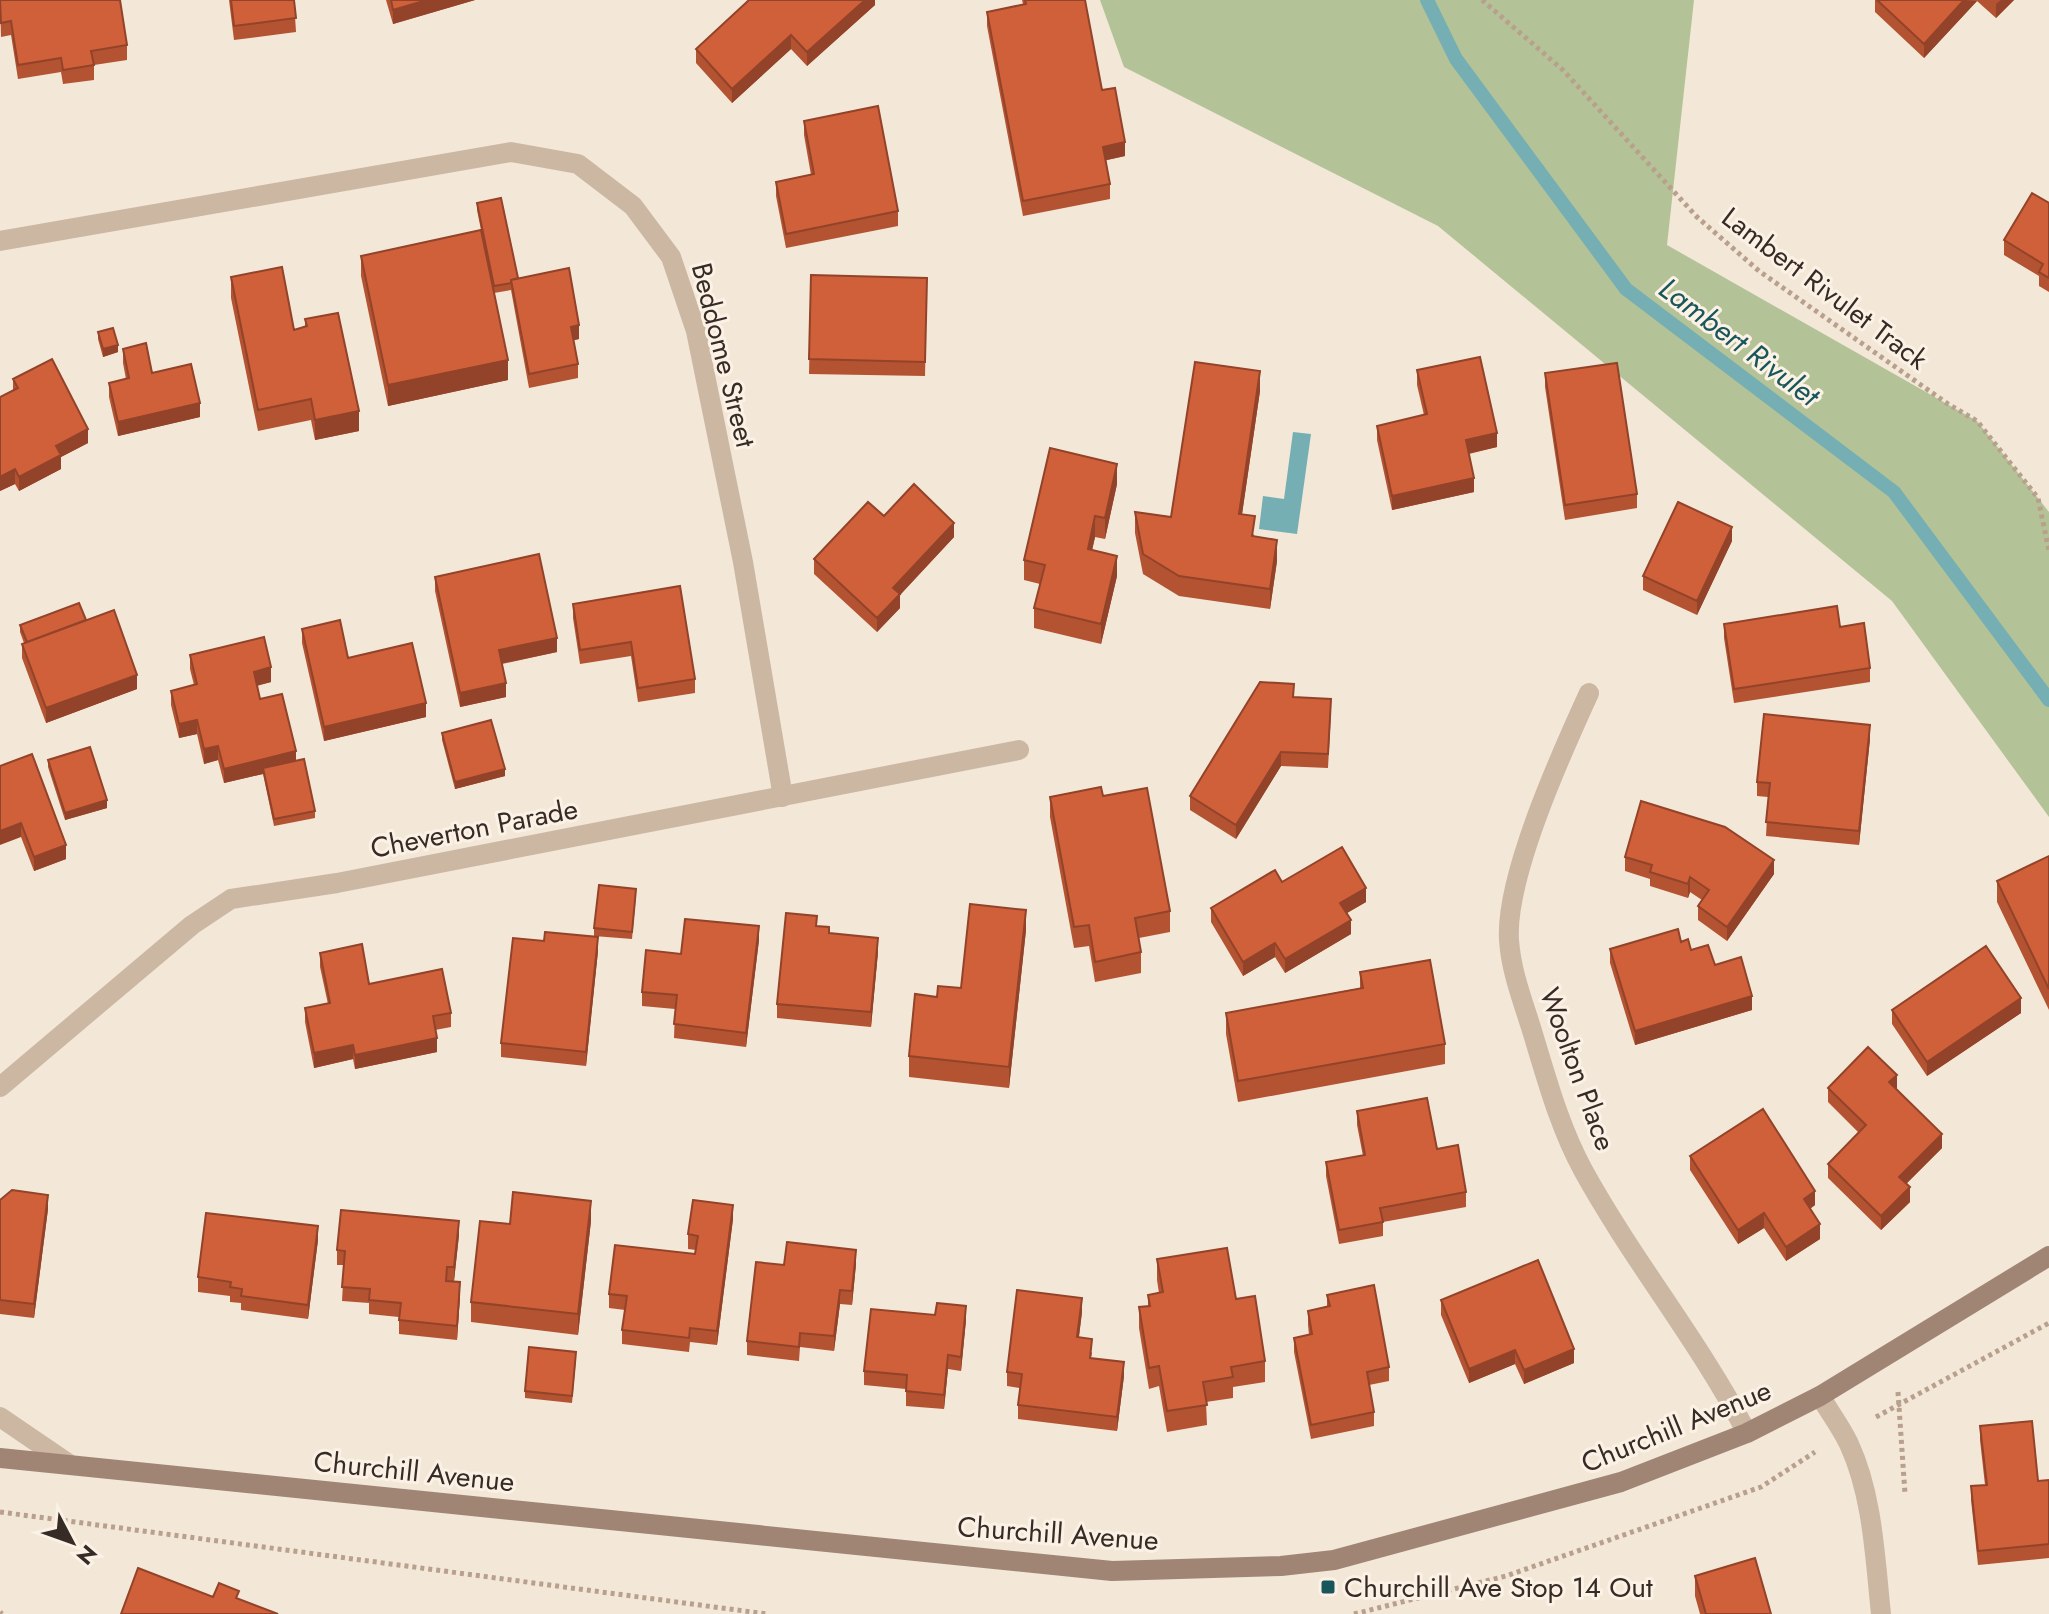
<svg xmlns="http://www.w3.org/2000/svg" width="2049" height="1614" viewBox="0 0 2049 1614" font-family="Jost,sans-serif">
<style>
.green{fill:#b4c397}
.water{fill:#75afb3}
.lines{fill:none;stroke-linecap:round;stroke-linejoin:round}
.stream{stroke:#75afb3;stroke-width:14}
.path{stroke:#b8a08d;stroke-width:5;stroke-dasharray:4 4;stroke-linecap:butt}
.street{stroke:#ccb7a3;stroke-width:20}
.secondary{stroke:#a08575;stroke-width:20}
.wall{fill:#b35332}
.shaded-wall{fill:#924329}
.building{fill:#d0603a;stroke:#924329;stroke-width:2}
.poi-dot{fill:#18565b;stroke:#fbf1e5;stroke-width:3}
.labels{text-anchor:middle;stroke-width:6;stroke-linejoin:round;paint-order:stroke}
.street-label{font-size:28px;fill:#372b26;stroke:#fbf1e5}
.poi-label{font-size:28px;fill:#372b26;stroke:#fbf1e5;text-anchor:start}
.water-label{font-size:30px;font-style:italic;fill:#18565b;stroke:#fbf1e5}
</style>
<rect width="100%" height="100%" fill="#f3e7d8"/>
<path class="green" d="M1100,0H1694L1667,245L1977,421L2049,512V817L1892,601L1438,226L1124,67Z"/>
<path class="water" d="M1293,432L1311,434L1297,534L1259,529L1263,496L1284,499Z"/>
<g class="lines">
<path class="stream" d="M1427,0L1456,59L1626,289L1894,492L2049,700"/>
<path class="path" d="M1482,0L1563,70L1697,217L1759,271L1948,404L1977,421L2038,498L2049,551
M1898,1392L1905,1494
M1876,1417L2049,1323
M0,1512L767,1614
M0,1612L2,1614
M1354,1614L1506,1576L1761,1487L1815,1452"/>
<path class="street" d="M0,241L511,152L578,164L633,206L671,257L696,331L743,562L783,797
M1589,693C1562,752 1505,877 1509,940C1511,972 1524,1004 1533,1034C1547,1080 1560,1128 1583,1170C1633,1261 1699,1341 1747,1433
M0,1087L192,925L231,899L337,883L1019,750
M1820,1396C1829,1411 1841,1427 1849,1444C1873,1496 1875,1558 1881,1614
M0,1417L69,1464"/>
<path class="secondary" d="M0,1458L1112,1571L1281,1566L1334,1560L1621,1482L1747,1433L1820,1396L2049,1256"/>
</g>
<path class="wall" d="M0,0L127,45V60L94,65V80L63,84L61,72L18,79L11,35L1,37Z
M229,0H294L296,32L234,40Z
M386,0H475L393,24Z
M747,0H875V5L807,66L791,49L732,103L696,63V49L748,1Z
M1022,0H1085L1102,90L1125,156L1106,160L1110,184V199L1023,216L987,26V12L1023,4Z
M1875,0H2014L1996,18L1977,1L1924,58L1875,12Z
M804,121L898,211V226L786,248L776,196V182L811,175L804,135Z
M477,203L518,278L579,339L573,340L578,364V378L529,388L511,290L494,293L508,380L388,406L361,276V256L481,230L477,210Z
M2049,203V292L2039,286V276L2004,255V240Z
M811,275L927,278L925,376L809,374Z
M231,277L294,330L305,327V319L359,431L315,440L311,420L258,431L231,298Z
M98,332L118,352L103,357L98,339Z
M123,349L152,373L200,417L118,436L109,397V383L126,379L123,363Z
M1417,370L1497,447L1469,454L1474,492L1392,510L1377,440V426L1424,415L1417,385Z
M1545,373L1637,494V508L1565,520L1545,387Z
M13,379L88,443L61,457V469L19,491L15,484L0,491V397L13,390Z
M1260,391L1242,514L1255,537L1277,561L1270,609L1179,596L1143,574L1135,533V512L1171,517Z
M1117,484L1105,539L1095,537L1092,550L1117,576L1101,644L1034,628V608L1040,584L1024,580V560Z
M884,516L954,537L900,595V608L877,632L814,574V559Z
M1732,541L1697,615L1643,590V576Z
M435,577L557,652L502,664L506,697L460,707L435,591Z
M573,604L695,679V693L638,702L631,656L580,664L573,618Z
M86,620L137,689L46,723L22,658V644L24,643L20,632V625Z
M1724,624L1840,627L1870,668V682L1734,703L1724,638Z
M302,629L348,658L426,717L324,741L302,643Z
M190,655L271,682L257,686L260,699L296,761L315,811V818L274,826L263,774L224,783L218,760L204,764L197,734L179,738L171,705V691L194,685L190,669Z
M1294,697L1331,713L1328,768L1281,766L1236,839L1190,810V796Z
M442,733L505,776L455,789L442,740Z
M1870,739L1859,845L1766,836L1768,797L1757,796V782Z
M48,760L107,808L65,820L48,767Z
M0,766L66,859L34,871L21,837Z
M1103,796L1170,911V932L1139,938L1141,952V973L1095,982L1089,946L1074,948L1050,817V797Z
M2049,856V1010L1997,902V881Z
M1625,857L1774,874L1727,941L1698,920V906L1702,900L1690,892L1688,898L1650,886V879L1625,871Z
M1282,882L1366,902L1347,913L1351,934L1285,973L1275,957L1243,976L1211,922V908Z
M636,896L632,939L594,936V928Z
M1026,930L1009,1088L909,1077V1056L937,997L961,988Z
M829,933L878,952L871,1027L777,1018V1004Z
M759,940L746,1047L674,1038L675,1009L642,1006V992L681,954Z
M1681,942L1691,950L1715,965L1752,1010L1635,1045L1610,963V949Z
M598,951L586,1066L501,1057V1043Z
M320,953L369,984L451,1013V1027L435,1030L437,1052L355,1069L353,1059L314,1068L305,1022V1008L328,1004L320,967Z
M1360,972L1445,1044V1064L1238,1102L1226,1034V1013L1360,988Z
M1892,1010L2021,1013L1927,1076L1892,1024Z
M1828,1088L1897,1089L1942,1148L1906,1184L1910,1202L1881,1230L1828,1178V1164L1859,1133L1828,1102Z
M1357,1111L1437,1149L1466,1192V1207L1383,1222V1236L1339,1244L1326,1176V1162L1363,1156L1357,1125Z
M1690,1156L1815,1205L1810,1209L1820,1239L1786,1261L1764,1228L1738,1244L1690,1170Z
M0,1200L48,1209L34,1318L0,1314Z
M733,1219L717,1345L690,1342L689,1352L622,1344V1330L625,1310L609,1308V1294L695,1254L696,1250L688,1249V1234Z
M591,1221L578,1335L471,1322V1302L510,1224Z
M459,1235L454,1281L460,1296L457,1340L399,1334V1317L369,1314V1303L342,1301L344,1265H337V1250Z
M318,1240L308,1319L241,1310V1303L230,1302V1296L198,1292V1277Z
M1157,1259L1236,1299L1265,1361V1382L1233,1387V1398L1206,1402L1207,1425L1167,1432L1159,1386L1149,1389L1139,1328V1307L1148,1306V1295L1159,1293L1157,1280Z
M856,1264L852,1305L840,1304L834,1351L800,1347L799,1361L747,1355V1341L784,1265Z
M1327,1295L1389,1367V1381L1369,1385L1374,1412V1426L1311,1439L1294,1352V1338L1309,1335L1308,1325V1311L1327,1307Z
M1441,1300L1574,1363L1524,1384L1515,1364L1469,1383L1441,1315Z
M1082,1312L1079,1337L1092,1353L1091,1358L1124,1376L1117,1431L1018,1419V1405L1020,1388L1007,1386V1372Z
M966,1320L961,1371L948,1369L944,1409L906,1406V1389L864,1385V1371Z
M576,1359L572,1403L525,1398V1391Z
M1980,1426L2038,1481L2049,1480V1558L1978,1565L1971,1500V1486L1985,1485L1980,1440Z
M1695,1576L1771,1614H1700L1695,1596Z"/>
<path class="shaded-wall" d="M427,0H475L393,24V10Z
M865,0H875V5L807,66V52Z
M1964,0L1977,1L1924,58V44Z
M2001,0H2014L1996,18V4Z
M791,35V49L732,103V89Z
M1125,142V156L1103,161V147Z
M579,325V339L571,341V327Z
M118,345V352L103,357V349Z
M508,360V380L388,406V385Z
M1260,371V391L1239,535V514Z
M200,403V417L118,436V422Z
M359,411V431L315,440V420Z
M88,429V443L61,457V469L19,491V477L56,446Z
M1497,433V447L1466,454V440Z
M1117,464V484L1105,539V518Z
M15,469V484L0,491V477Z
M1474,478V492L1392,510V496Z
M1095,516V537L1088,569V549Z
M954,523V537L900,595V608L877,632V618L893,588Z
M1732,527V541L1697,615V601Z
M1277,540V561L1270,609V589Z
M1117,556V576L1101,644V624Z
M557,638V652L499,664V650Z
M271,667V682L254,686V672Z
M137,675V689L46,723V708Z
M506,683V697L460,707V693Z
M426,703V717L324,741V727Z
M197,720V734L179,738V724Z
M1870,725V739L1859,845V831Z
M218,746V760L204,764V749Z
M296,751V766L263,768V774L224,783V769Z
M1281,752V766L1236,839V825Z
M505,769V776L455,789V782Z
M107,800V808L65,820V813Z
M21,823V837L0,845V831Z
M66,845V859L34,871V857Z
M1774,860V874L1727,941V927Z
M1690,877V892L1688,898V884Z
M1366,888V902L1340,917V903Z
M1026,910V930L1009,1088V1067Z
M1351,920V934L1285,973V959Z
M759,926V940L746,1047V1033Z
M598,937V951L586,1066V1052Z
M878,938V952L871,1027V1012Z
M1275,943V957L1243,976V962Z
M1752,996V1010L1635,1045V1031Z
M2021,998V1013L1927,1076V1062Z
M437,1038V1052L355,1069V1055Z
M353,1045V1059L314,1068V1053Z
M1897,1075V1089L1889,1082Z
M1942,1134V1148L1899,1191V1177Z
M1910,1187V1202L1881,1230V1216Z
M1815,1191V1205L1804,1213V1199Z
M48,1195V1209L34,1318V1304Z
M591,1201V1221L578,1335V1314Z
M733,1205V1219L717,1345V1331Z
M1764,1213V1228L1738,1244V1230Z
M459,1221V1235L454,1281V1267Z
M1820,1224V1239L1786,1261V1247Z
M318,1226V1240L308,1319V1305Z
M856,1250V1264L852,1305V1291Z
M460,1282V1296L457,1340V1326Z
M840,1290V1304L834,1351V1336Z
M1082,1298V1312L1077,1351V1337Z
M966,1306V1320L961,1371V1357Z
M1574,1349V1363L1524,1384V1370Z
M1515,1350V1364L1469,1383V1369Z
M948,1355V1369L944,1409V1395Z
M1124,1362V1376L1117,1431V1417Z"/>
<path class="building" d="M0,0H120L127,45L91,51L94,65L63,70L61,58L18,65L11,21L1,23Z
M231,0H294L296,18L234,26Z
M391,0H427L393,10Z
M749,0H865L807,52L791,35L732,89L696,49Z
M1025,0H1085L1102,90L1115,88L1125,142L1103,147L1110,184L1023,201L987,12L1026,4Z
M1877,0H1964L1924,44Z
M878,106L898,211L786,234L776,182L814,174L804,121Z
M2032,193L2049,203V278L2039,272L2043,264L2004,240Z
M501,198L518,278L511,280V283L494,286L477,203Z
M481,230L508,360L388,385L361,256Z
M282,267L294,330L307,326L305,319L338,313L359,411L315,420L311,399L258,410L231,277Z
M569,268L579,325L571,327L578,364L529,374L511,280Z
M811,275L927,278L925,362L809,359Z
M113,328L118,345L103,349L98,332Z
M146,343L152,373L191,364L200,403L118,422L109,383L129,378L123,349Z
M1480,357L1497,433L1466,440L1474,478L1392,496L1377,426L1427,414L1417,370Z
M52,359L88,429L56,446L61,455L19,477L15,469L0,477V397L18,388L13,379Z
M1195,362L1260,371L1239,514L1255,516L1252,536L1277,540L1270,589L1179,576L1143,554L1135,512L1171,517Z
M1617,363L1637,494L1565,505L1545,373Z
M1050,448L1117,464L1105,518L1095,516L1088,549L1117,556L1101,624L1034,608L1045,565L1024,560Z
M914,484L954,523L893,588L900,594L877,618L814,559L868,502L884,516Z
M1678,502L1732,527L1697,601L1643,576Z
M539,554L557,638L499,650L506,683L460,693L435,577Z
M680,586L695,679L638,688L631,642L580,650L573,604Z
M79,603L86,620L27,642L20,625Z
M1837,606L1840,627L1864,623L1870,668L1734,689L1724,624Z
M114,610L137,675L46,708L22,644Z
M340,620L348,658L412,643L426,703L324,727L302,629Z
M264,637L271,667L254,672L260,699L282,694L296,751L224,769L218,746L204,749L197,720L179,724L171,691L197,684L190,655Z
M1260,682L1294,684L1293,697L1331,699L1328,754L1281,752L1236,825L1190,796Z
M1764,714L1870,725L1859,831L1766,822L1770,783L1757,782Z
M491,720L505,769L455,782L442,733Z
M90,747L107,800L65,813L48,760Z
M32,754L66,845L34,857L21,823L0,831V766Z
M304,759L315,811L274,819L263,768Z
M1101,787L1103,796L1147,788L1170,911L1135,918L1141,952L1095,962L1089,925L1074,927L1050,797Z
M1641,801L1725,827L1774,860L1727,927L1698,906L1709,890L1690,877L1688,884L1650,872L1652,865L1625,857Z
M1342,847L1366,888L1340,903L1351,920L1285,959L1275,943L1243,962L1211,908L1275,870L1282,882Z
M2049,856V989L1997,881Z
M599,885L636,889L632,932L594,928Z
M970,904L1026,910L1009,1067L909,1056L915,994L937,997L938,986L961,988Z
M786,913L817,916L816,926L829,927V933L878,938L871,1012L777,1004Z
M685,919L759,926L746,1033L674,1024L677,995L642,992L646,950L681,954Z
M1678,929L1681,942L1688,939L1691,950L1708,945L1715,965L1741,957L1752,996L1635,1031L1610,949Z
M545,932L598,937L586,1052L501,1043L513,938L544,941Z
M362,944L369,984L442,969L451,1013L433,1016L437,1038L355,1055L353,1045L314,1053L305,1008L330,1003L320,953Z
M1986,946L2021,998L1927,1062L1892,1010Z
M1430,960L1445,1044L1238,1081L1226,1013L1363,988L1360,972Z
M1868,1047L1897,1075L1889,1082L1942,1134L1899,1177L1910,1187L1881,1216L1828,1164L1866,1125L1828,1088Z
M1427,1098L1437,1149L1458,1145L1466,1192L1380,1208L1383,1222L1339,1230L1326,1162L1365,1155L1357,1111Z
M1763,1109L1815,1191L1804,1199L1820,1224L1786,1247L1764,1213L1738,1230L1690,1156Z
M12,1190L48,1195L34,1304L0,1300V1200Z
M513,1192L591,1201L578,1314L471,1302L480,1221L510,1224Z
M693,1200L733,1205L717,1331L690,1328L689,1338L622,1330L627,1296L609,1294L615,1245L695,1254L698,1236L688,1234Z
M341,1210L459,1221L454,1267H447L446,1281L460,1282L457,1326L399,1320L401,1303L369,1300L370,1289L342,1287L345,1251L337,1250Z
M206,1213L318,1226L308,1305L241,1296L242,1289L230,1287L231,1282L198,1277Z
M787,1242L856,1250L852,1291L840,1290L834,1336L800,1333L799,1347L747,1341L756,1262L784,1265Z
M1227,1248L1236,1299L1255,1296L1265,1361L1231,1367L1233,1377L1203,1382L1207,1405L1167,1411L1159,1366L1149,1368L1139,1307L1150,1306L1148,1295L1163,1292L1157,1259Z
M1538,1260L1574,1349L1524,1370L1515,1350L1469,1369L1441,1300Z
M1374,1285L1389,1367L1367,1372L1374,1412L1311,1425L1294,1338L1312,1334L1308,1311L1330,1306L1327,1295Z
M1017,1290L1082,1298L1077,1337L1092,1339L1090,1358L1124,1362L1117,1417L1018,1405L1022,1374L1007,1372Z
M937,1303L966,1306L961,1357L948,1355L944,1395L906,1391L907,1375L864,1371L871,1309L935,1315Z
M529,1347L576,1352L572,1396L525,1391Z
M2032,1421L2038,1481L2049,1480V1544L1978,1551L1971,1486L1987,1485L1980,1426Z
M1755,1558L1771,1614H1706L1695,1576Z
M138,1568L213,1597L219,1583L239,1591L236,1598L278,1614H121Z"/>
<rect class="poi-dot" x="1320" y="1579" width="16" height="16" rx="4"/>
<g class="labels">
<g class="street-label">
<text transform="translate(1825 288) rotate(37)" y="10">Lambert Rivulet Track</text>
<text transform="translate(724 355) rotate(76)" y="10">Beddome Street</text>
<text transform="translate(474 828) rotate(-11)" y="10">Cheverton Parade</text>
<text transform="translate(1578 1069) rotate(70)" y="10">Woolton Place</text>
<text transform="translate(1676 1426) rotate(-22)" y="10">Churchill Avenue</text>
<text transform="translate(414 1471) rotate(6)" y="10">Churchill Avenue</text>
<text transform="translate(1058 1533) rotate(4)" y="10">Churchill Avenue</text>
</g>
<g class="poi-label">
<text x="1344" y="1597">Churchill Ave Stop 14 Out</text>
</g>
<g class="water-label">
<text transform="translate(1739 342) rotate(37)" y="10">Lambert Rivulet</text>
</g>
</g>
<g transform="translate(72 1542) rotate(131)" stroke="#fbf1e5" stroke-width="6" paint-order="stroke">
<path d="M0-6L14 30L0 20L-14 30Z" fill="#372b26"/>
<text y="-12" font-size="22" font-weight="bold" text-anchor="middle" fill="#372b26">N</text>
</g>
</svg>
